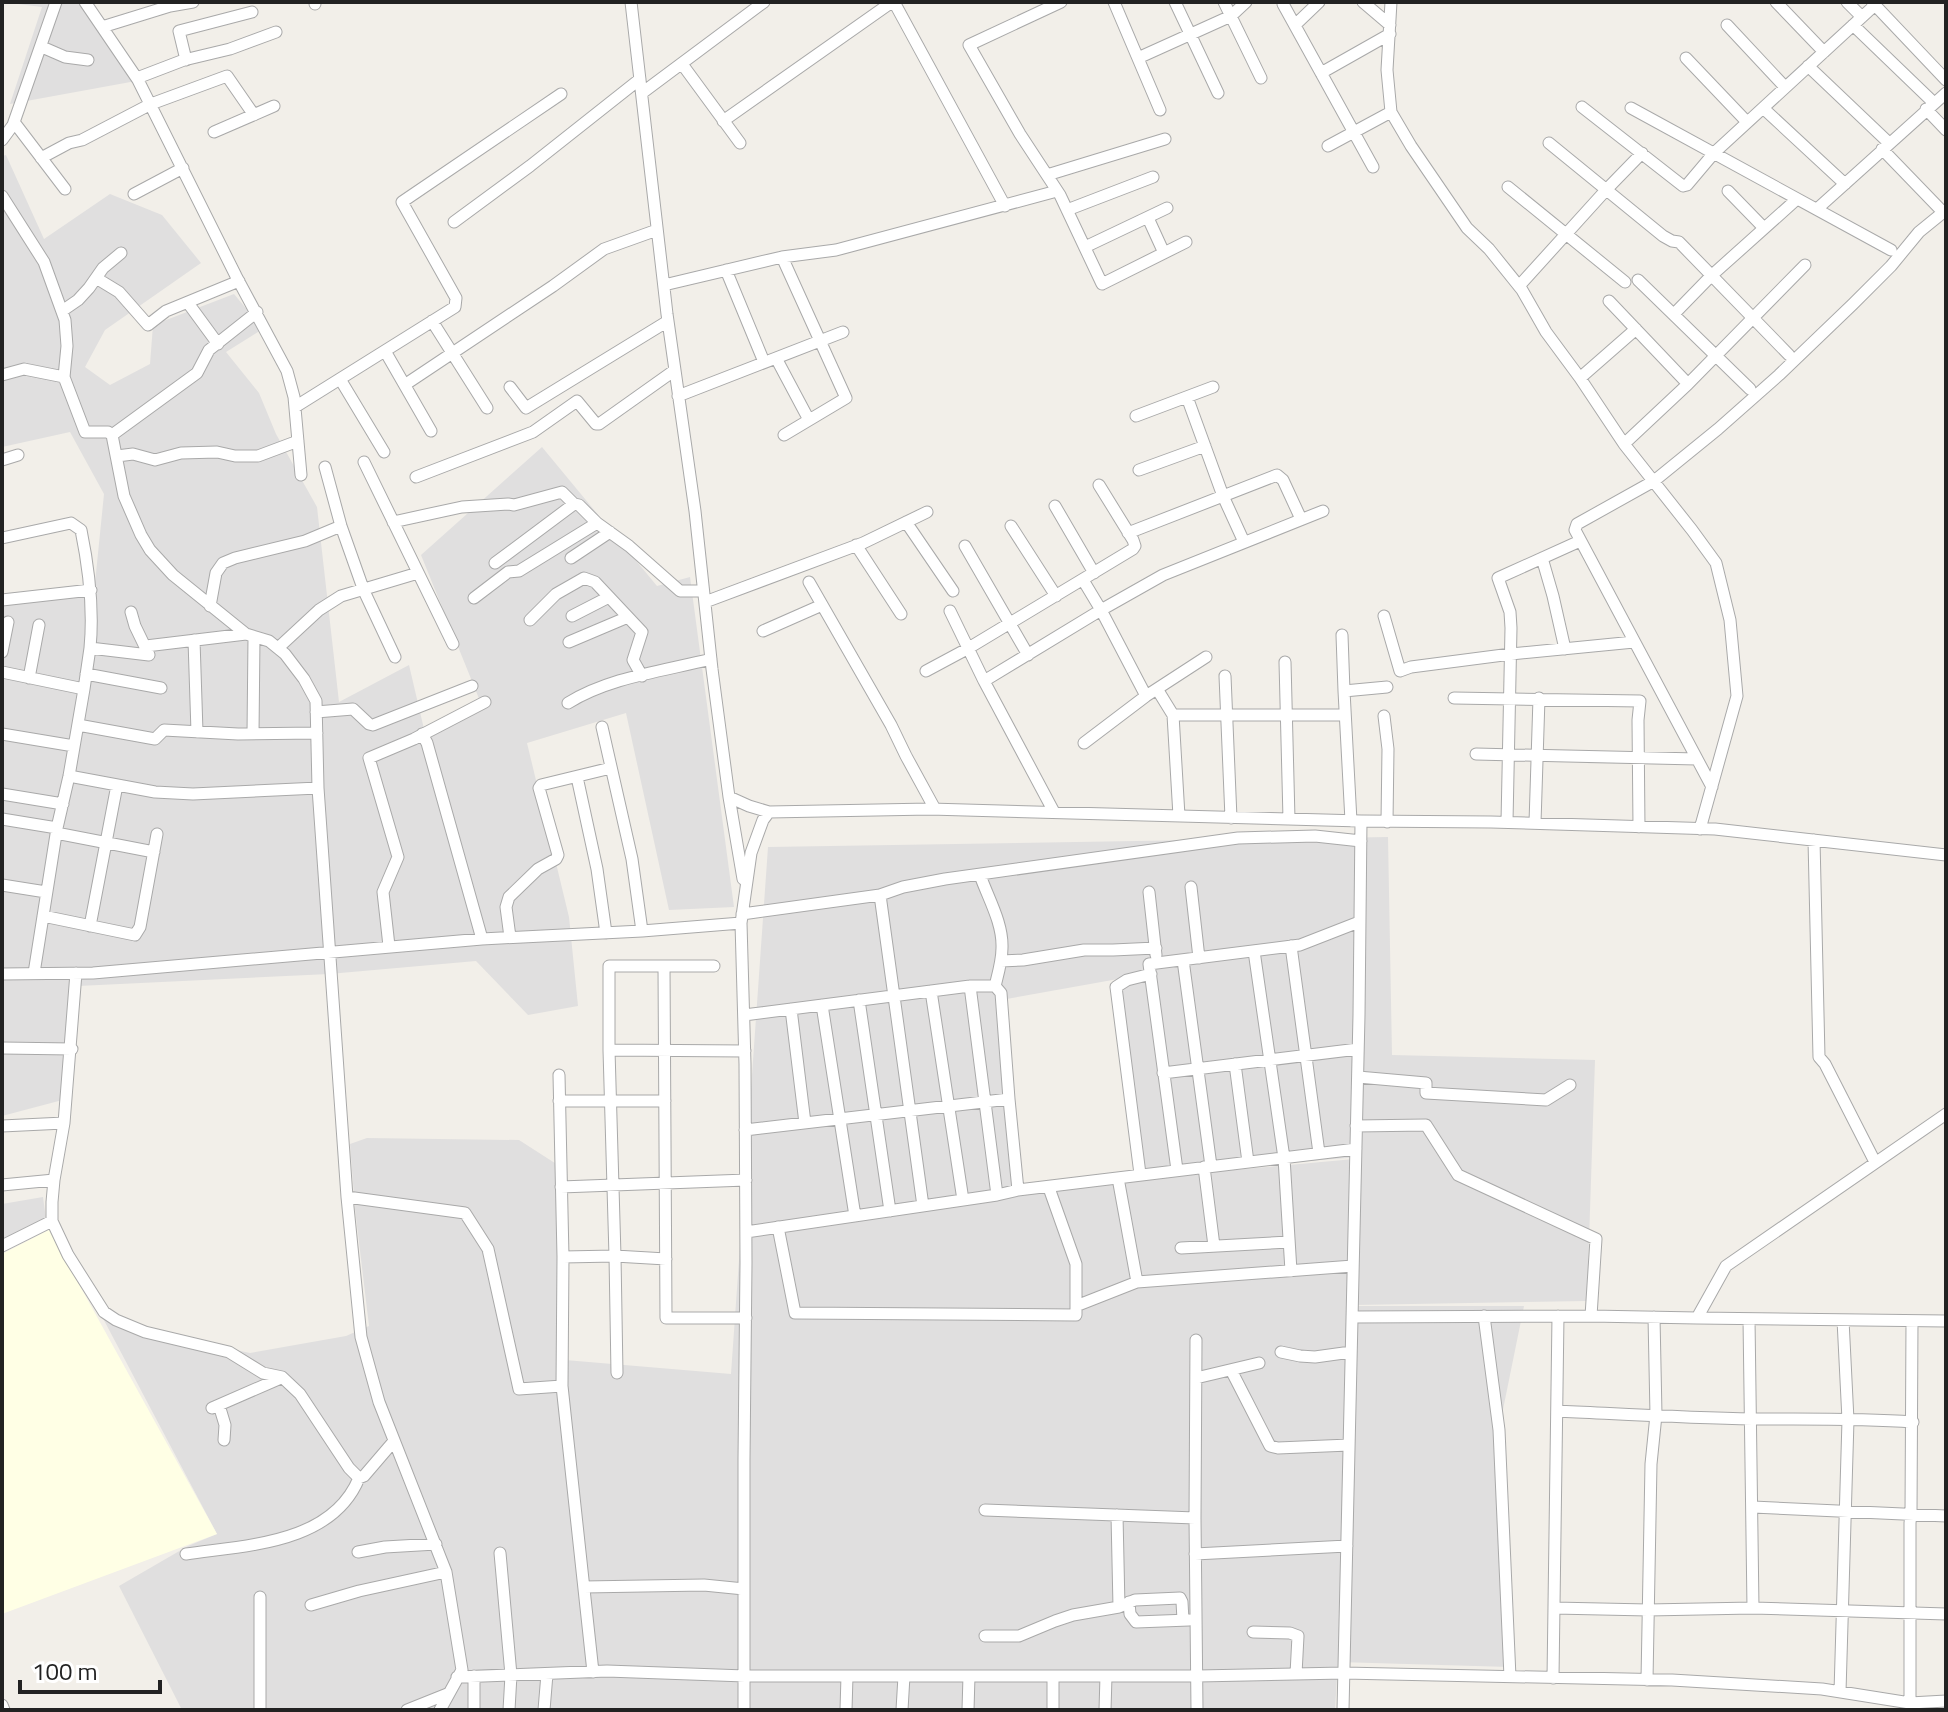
<svg xmlns="http://www.w3.org/2000/svg" width="1948" height="1712" viewBox="0 0 1948 1712" font-family="'Titillium Web',sans-serif">
<style>
.residential{fill:#e0dfdf}
.education{fill:#ffffe5}
.lines{fill:none;stroke-linecap:round;stroke-linejoin:round}
.minor-casing{stroke:#a9a9a9;stroke-width:13}
.minor{stroke:#fff;stroke-width:11}
</style>
<rect width="100%" height="100%" fill="#f2efe9"/>
<path class="residential" d="M2,2H93L136,81L10,104L42,7Z
M6,155L44,239L110,194L162,215L201,263L105,330L85,367L110,385L150,364L153,325L234,294L263,329L226,352L259,393L276,434L317,507L339,702L409,665L424,729L482,706L421,555L542,447L657,586L690,577L734,907L669,910L626,713L527,743L569,917L578,1006L528,1015L476,961L329,974L78,986L70,1098L2,1116V595L95,583L104,494L70,432L2,447V156Z
M1388,837L1392,1055L1595,1060L1587,1301L1355,1305L1359,1157L1142,1174L1118,979L1001,1000L1018,1190L1354,1159L1349,1306H1524L1497,1439L1510,1667L1338,1662L1335,1710H182L119,1586L188,1546L217,1534L97,1307L171,1336L250,1353L346,1336L369,1326L355,1209L350,1144L367,1138L519,1140L561,1167L565,1360L731,1374L768,847Z
M43,1197L46,1219L2,1243V1204Z"/>
<path class="education" d="M49,1230L217,1534L2,1614V1254Z"/>
<g class="lines">
<defs>
<path id="minor" d="M85,2L138,80L236,276L287,371L294,397L301,475
M315,2V4
M631,2L667,314L695,511L712,669L729,797L749,806L769,812
M894,2L1005,206
M1061,2L969,45L1020,134L1060,195L1102,284L1186,242
M1114,2L1160,110
M1175,2L1218,93
M1224,2L1261,78
M1363,2L1390,25
M1391,2L1387,70L1391,112L1411,146L1467,228L1489,249L1522,290L1546,332L1580,378L1624,444L1692,530L1716,563L1730,620L1737,696L1700,829
M1776,2L1824,52
M1847,2L1862,17
M1872,2L1946,80
M1283,4L1373,167
M1295,25L1319,2
M1727,25L1785,87
M1853,25L1934,103
M102,27L170,6L193,2
M42,47L65,57L88,60
M1138,58L1231,16L1246,2
M1686,58L1747,122
M186,60L179,31L252,12
M682,64L740,143
M1808,66L1889,143
M1321,73L1390,34
M137,78L184,60L230,49L276,32
M642,93L764,2
M1582,107L1683,186L1687,185L1714,153L1875,5
M1631,108L1891,250
M1763,108L1845,184
M1926,109L1946,130
M723,121L892,2
M14,122L65,189
M214,132L274,106
M2,140L13,125L56,2
M1549,143L1663,236L1672,241L1679,242L1789,355
M1328,146L1391,112
M1882,149L1939,208
M41,158L69,143L82,140L151,104L227,76L254,115
M1047,175L1165,139
M1508,187L1625,282
M1728,191L1764,228
M134,194L183,168
M2,196L44,262L65,320L67,346L64,377L85,432H108L112,435L124,496L141,535L150,550L173,575L246,634L269,641L285,654L304,679L316,701L318,788L347,1197L361,1337L379,1402L446,1572L462,1670L440,1710
M1817,209L1946,93
M1067,210L1153,177
M1148,218L1164,253
M454,222L530,166L640,79
M1085,247L1167,208
M782,257L846,398L784,435
M726,270L764,362
M96,278L119,292L148,325L166,311L239,281
M1638,280L1750,389
M664,285L782,257L836,250L1057,191
M1519,286L1606,190L1642,153
M1609,301L1688,384
M188,303L218,344
M62,311L78,300L89,288L103,268L121,253
M1674,314L1711,276L1797,199
M432,321L487,408
M385,351L431,431
M776,358L809,420
M2,375L24,369L64,377
M1580,378L1636,329
M340,379L384,452
M406,384L553,286L604,249L657,230
M510,387L526,408L668,321
M678,396L843,332
M1187,397L1223,496L1244,542
M295,407L455,307L456,298L402,202L561,94
M1136,416L1213,387
M112,435L197,373L209,350L257,312
M1624,444L1688,384L1805,265
M117,456L133,454L155,460L181,453L217,452L235,456H258L298,441
M2,460L18,455
M364,462L453,644
M325,467L341,526L364,591L395,657
M1139,470L1205,446
M416,477L533,432L577,401L596,424H599L675,370
M1055,506L1094,573
M393,522L462,507L508,504L514,505L562,492L574,504
M906,522L953,591
M1011,526L1056,596
M1128,533L1277,475L1283,480L1301,519
M2,538L71,523L81,530C89,569 94,607 90,648
M856,545L901,614
M965,546L1028,655
M571,558L610,532
M1542,558L1553,596L1565,649
M495,563L574,504L579,505L597,523
M1083,580L1101,610L1146,696
M809,582L891,725L906,756L935,809
M474,598L508,572L519,571L597,523L629,546L680,591H703
M2,600L91,590
M705,602L863,543L927,512
M210,606L216,573L223,563L235,558L305,541L341,526
M950,611L984,681L1054,812
M572,616L609,597
M1384,616L1400,671L1411,667L1511,654L1634,642
M530,620L556,594L584,578L595,582L642,632L633,660L642,676
M763,631L822,605
M1342,635L1344,691L1351,821
M194,640L197,732
M569,642L628,617
M146,646L246,634
M278,648L319,610L341,596L418,573
M2,652L8,622
M1285,662L1289,819
M926,671L967,649L1133,549L1135,546L1133,540L1099,485
M2,672L84,689
M86,674L161,688
M1225,676L1231,818
M29,678L39,625
M984,681L1101,610L1163,575L1323,511
M1157,689L1173,715L1179,816
M1344,691L1387,687
M1454,698L1640,701L1638,720L1639,827
M568,703C610,677 664,671 711,659
M316,712L353,709L369,724L373,725L472,686
M1173,715H1345
M1384,716L1388,749L1387,822
M78,725L155,739L164,730L238,734L317,733
M602,727L632,859L642,931
M2,734L74,746
M253,734L254,637
M422,734L427,743L482,939
M1084,743L1146,696L1206,657
M1476,754L1697,759
M69,776L155,792L193,794L318,788
M577,777L597,869L606,933
M1712,787L1575,530L1577,524L1654,481L1718,429L1779,375L1853,304L1891,266L1919,232L1946,210
M2,794L63,804
M729,797L743,879
M2,819L57,828
M1507,822L1511,628L1510,612L1498,578L1580,541
M1535,823L1539,698
M56,833L154,852
M1814,840L1819,1057L1825,1064L1875,1162
M980,875C988,898 1003,923 1002,948C1002,961 998,974 995,986
M2,885L46,892
M1191,887L1199,958
M1149,892L1156,955
M880,895L923,1206
M742,914L880,895L903,887L945,879L1238,838L1315,836L1361,841
M43,916L135,935L140,927L157,834
M90,926L117,785
M510,937L506,907L509,897L538,869L556,859L558,855L539,788L541,785L611,768
M389,946L383,892L398,857L369,758L414,739L485,702
M1291,946L1319,1153
M1254,951L1284,1158L1291,1271
M1183,960L1211,1166
M1001,961L1023,960L1084,950H1113L1156,948
M664,966H714
M34,973L57,828L69,776L84,689L90,648L149,655L135,626L131,612
M76,973L64,1123L54,1180L52,1202V1221L68,1255L104,1312L116,1320L145,1332L229,1352L263,1373L282,1377L300,1394L349,1468L359,1478L364,1476L394,1441
M2,974L93,973L482,939L642,931L741,923
M970,986L997,1195
M931,991L963,1200
M859,1000L890,1211
M822,1005L855,1216
M791,1009L805,1123
M744,1015L970,986H995L1001,993L1009,1099
M2,1048L72,1049
M609,1050V966H664L666,1318H746
M1235,1064L1248,1162
M1163,1073L1358,1049
M559,1075L563,1257L615,1256L609,1050L745,1051
M1358,1077L1426,1083V1093L1546,1100L1570,1085
M559,1101H665
M2,1126L64,1123
M1356,1126L1426,1125L1458,1175L1596,1239L1591,1316
M745,1130L1009,1099L1018,1190
M1204,1167L1214,1246
M1177,1170L1149,964L1300,945L1359,922
M1140,1174L1116,987L1127,980L1151,974
M1118,1178L1137,1282
M2,1185L54,1180
M561,1187L746,1180
M1049,1188L1076,1264V1306L1137,1282L1353,1266
M347,1197L465,1213L488,1249L519,1389L562,1386L563,1257
M778,1227L795,1313L1076,1315V1306
M746,1232L997,1195L1018,1190L1356,1149
M2,1246L52,1221
M1181,1248L1289,1242
M1484,1316L1499,1430L1510,1677
M1352,1317L1591,1316L1697,1318L1726,1266L1946,1114
M1697,1318L1946,1321
M1749,1319L1753,1608
M1196,1340L1195,1518L1197,1710
M1281,1352L1300,1356L1315,1357L1351,1352
M1231,1370L1270,1446L1278,1448L1349,1445
M617,1373L615,1256L666,1259
M1196,1378L1259,1363
M562,1386L593,1672
M219,1405L225,1425L224,1440
M212,1408L281,1378
M1557,1411C1622,1414 1688,1418 1753,1419C1807,1419 1859,1418 1913,1422
M1753,1507L1946,1516
M985,1510L1195,1518
M1117,1515L1119,1607
M358,1552L385,1547L436,1544
M500,1553L511,1675L509,1710
M186,1554C246,1545 332,1544 359,1478
M1195,1554L1347,1546
M584,1587L704,1585L744,1589
M1129,1602L1130,1614L1136,1622L1189,1620
M311,1605L359,1591L446,1572
M1554,1608L1648,1610L1753,1608L1946,1614
M1253,1632L1290,1633L1298,1636L1296,1674
M985,1636H1019L1055,1621L1073,1615L1119,1607L1135,1600L1180,1598L1182,1602L1183,1620
M457,1677L607,1671L745,1676H1198L1344,1673L1672,1680L1822,1689L1910,1703L1946,1701
M1553,1678L1558,1316
M1647,1680L1651,1464L1656,1415L1654,1317
M1840,1692L1848,1420L1843,1320
M1910,1703V1523L1911,1514L1912,1321
M2,1705L4,1710
M260,1710V1597
M407,1710L447,1694
M474,1710V1676
M544,1710L547,1674
M744,1710V1460L746,1263L745,1064L741,923L751,853L763,820L769,812L930,809L1361,821L1491,822L1715,829L1946,855
M846,1710L847,1676
M902,1710L904,1676
M968,1710L969,1676
M1053,1710V1676
M1105,1710L1106,1676
M1343,1710L1359,1015L1361,821"/>
</defs>
<use href="#minor" class="minor-casing"/>
<use href="#minor" class="minor"/>
</g>
<rect width="1948" height="1712" fill="none" stroke="#222222" stroke-width="8"/>
<path d="M20 1680v12h140v-12" fill="none" stroke="#222222" stroke-width="4"/>
<text x="32" y="1680" font-size="24" fill="#222222" stroke="#ffffff" stroke-width="6" paint-order="stroke">100 m</text>
</svg>
